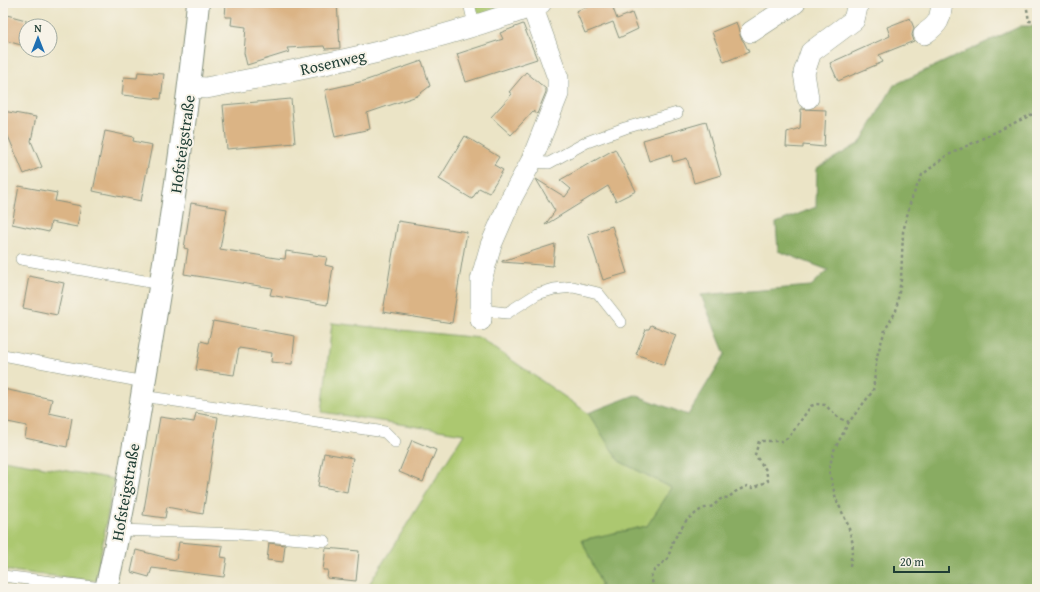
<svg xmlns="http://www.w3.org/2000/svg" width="1040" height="592" viewBox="0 0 1040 592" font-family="'Gentium Book Plus',serif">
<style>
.green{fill:#acc86f;stroke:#668252}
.forest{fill:#89ac62;stroke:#54744b}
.building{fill:#dbb485}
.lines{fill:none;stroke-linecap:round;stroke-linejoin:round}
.lane-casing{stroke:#85907d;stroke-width:12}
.street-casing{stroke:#85907d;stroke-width:22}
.secondary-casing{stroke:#85907d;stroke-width:24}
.path{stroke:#85907d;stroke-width:2.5;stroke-dasharray:3 3;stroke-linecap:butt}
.lane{stroke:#fff;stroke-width:11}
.street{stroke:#fff;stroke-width:21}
.secondary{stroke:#fff;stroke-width:22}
.labels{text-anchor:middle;stroke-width:4;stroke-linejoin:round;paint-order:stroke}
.street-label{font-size:16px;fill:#1f3d34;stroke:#f7f3e8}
</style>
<rect width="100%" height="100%" fill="#f7f3e8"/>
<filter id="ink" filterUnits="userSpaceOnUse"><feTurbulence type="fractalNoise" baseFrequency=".025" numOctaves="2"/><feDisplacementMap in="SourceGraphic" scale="8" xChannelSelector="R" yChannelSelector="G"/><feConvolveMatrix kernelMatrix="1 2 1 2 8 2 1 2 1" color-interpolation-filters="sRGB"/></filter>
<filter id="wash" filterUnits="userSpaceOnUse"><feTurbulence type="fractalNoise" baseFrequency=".012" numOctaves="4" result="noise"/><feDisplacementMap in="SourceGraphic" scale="16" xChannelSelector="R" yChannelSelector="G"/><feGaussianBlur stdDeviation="0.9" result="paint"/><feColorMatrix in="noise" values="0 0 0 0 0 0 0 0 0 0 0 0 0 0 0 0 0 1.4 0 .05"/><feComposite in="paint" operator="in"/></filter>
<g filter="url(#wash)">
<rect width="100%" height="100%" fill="#ebe4c6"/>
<path class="green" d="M472,3H537L476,21Z
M332,323L480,338L588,413L619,461L672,488L647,526L582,540L602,586L594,589H366L464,434L322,412Z
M3,460L114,479L96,581L3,570Z"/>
<path class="forest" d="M1021,26H1037V589H594L602,586L582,540L647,526L672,488L619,461L588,413L635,395L688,415L725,354L701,295L811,286L828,270L778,251L776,223L816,207L817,168L860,143L894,85Z"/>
<g id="blocks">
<path class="building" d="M226,3H337L340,48L325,49L324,46L287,48L289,52L247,65L244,53L246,27L231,25L232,17H225Z
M598,3H611L617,19L632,13L638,29L619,38L613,22L585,33L576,11Z
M3,14L26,20V41L23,40L21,45L3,40Z
M910,18L914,28L912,35L914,41L879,55L883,62L838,81L830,63L890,36L887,27Z
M736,22L741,38L744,42L749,52L724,62L712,32Z
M523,24L537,59L466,82L457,54L503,39L500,33Z
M422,61L430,86L417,96L367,113L370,129L335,137L325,90L364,81Z
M138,72L164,74L161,99L122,95L124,77L137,78Z
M526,72L546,89V92L537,114L533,111L511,135L491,117L512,94L509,92Z
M291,99L295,143L227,149L223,105Z
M801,109L826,110L824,147L803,145V148L786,147L787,132L800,128Z
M3,111L36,117L31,141L42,167L24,174L8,136L3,135Z
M706,122L721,175L694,183L687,158L673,162L671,154L649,161L643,140Z
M105,131L134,137L133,141L152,145L141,201L93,191Z
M465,136L499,157L494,165L503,170L489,193L479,188L472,199L439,179Z
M615,149L636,191L616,201L608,186L545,225L555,211L536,179L565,197L571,189L560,180Z
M19,186L57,193L55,201L81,206L77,227L51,222L49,232L12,224Z
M191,203L227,209L220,249L276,258L285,259L286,251L327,257L325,265L333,267L327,305L270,295L272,288L184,274L188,249L184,248Z
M398,221L467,232L452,323L383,312Z
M612,226L627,273L603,280L588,234Z
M555,244L553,266L502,262V261Z
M29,276L64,283L57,315L23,308Z
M213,321L295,336L292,364L271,362L272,353L239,348L234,375L196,370L201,341L208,343Z
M651,325L676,335L664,365L636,354L646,329H649Z
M3,389L52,399L49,413L72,418L67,447L25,438L27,426L3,421Z
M196,413L218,417L203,514L167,507L165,518L143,515L160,417L194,422Z
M412,440L436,450L423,482L399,472Z
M324,453L353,458L347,492L318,486Z
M179,542L223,546L221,557L227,558L224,577L152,568L149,577L131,572L136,550L176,560Z
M269,543L285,545L283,562L267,560Z
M326,548L359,551L356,581L327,578L328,570H323Z"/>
</g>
</g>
<g filter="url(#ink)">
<use href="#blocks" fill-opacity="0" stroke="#85907d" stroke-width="1"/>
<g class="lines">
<defs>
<path id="lane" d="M469,3L474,25
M531,162L549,163L587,142L625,128L677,113
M21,259L161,284
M480,310L507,313L537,294L554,289L573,287L598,293L621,322
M3,355L144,382
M142,396L385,432L395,442
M119,530L239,534L325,541
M3,576L110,589"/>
<path id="street" d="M751,32L795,3
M924,34C939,24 940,20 942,3
M190,87L206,88C319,66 433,44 541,3
M808,98L804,73L811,52L854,20L858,3
M481,320V280L491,245L512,197L531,162L558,94V78L532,6"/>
<path id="secondary" d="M106,589C123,517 134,444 146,372C167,249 186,127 198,3"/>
</defs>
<use href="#lane" class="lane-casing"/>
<use href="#street" class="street-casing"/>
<use href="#secondary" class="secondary-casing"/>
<path class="path" d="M1026,3L1029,21L1037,22
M850,566L853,544L848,525L836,499L829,471L833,452L849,422L873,391L877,356L885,330L896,311L901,280L903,232L911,200L922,175L946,156L1037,112
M654,589L651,577L653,572L668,558L673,541L688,518C694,516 694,514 699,511C703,507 711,508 714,505C719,501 720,497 728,498L735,492L747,486L753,488L768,481L766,470L755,455L759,441H782L789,437L811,406L816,404L825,405L839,418L849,422"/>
<use href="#lane" class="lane"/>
<use href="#street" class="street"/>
<use href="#secondary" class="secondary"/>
</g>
</g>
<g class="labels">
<g class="street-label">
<text transform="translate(333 62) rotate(-13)" y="6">Rosenweg</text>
<text transform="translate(182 144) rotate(-82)" y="6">Hofsteigstraße</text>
<text transform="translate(125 492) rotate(-80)" y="6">Hofsteigstraße</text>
</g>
</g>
<rect width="1040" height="592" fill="none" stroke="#f7f3e8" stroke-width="16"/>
<g transform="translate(38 38)"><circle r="19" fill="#f7f3e8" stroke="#a1aaa0"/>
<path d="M0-3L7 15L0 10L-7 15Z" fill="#1f6fb2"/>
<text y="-6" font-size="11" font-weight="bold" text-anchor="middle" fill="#1f3d34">N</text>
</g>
<path d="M894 566v6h55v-6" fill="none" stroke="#1f3d34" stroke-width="2"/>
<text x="900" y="566" font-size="12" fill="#1f3d34" stroke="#f7f3e8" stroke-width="3" paint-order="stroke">20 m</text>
</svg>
